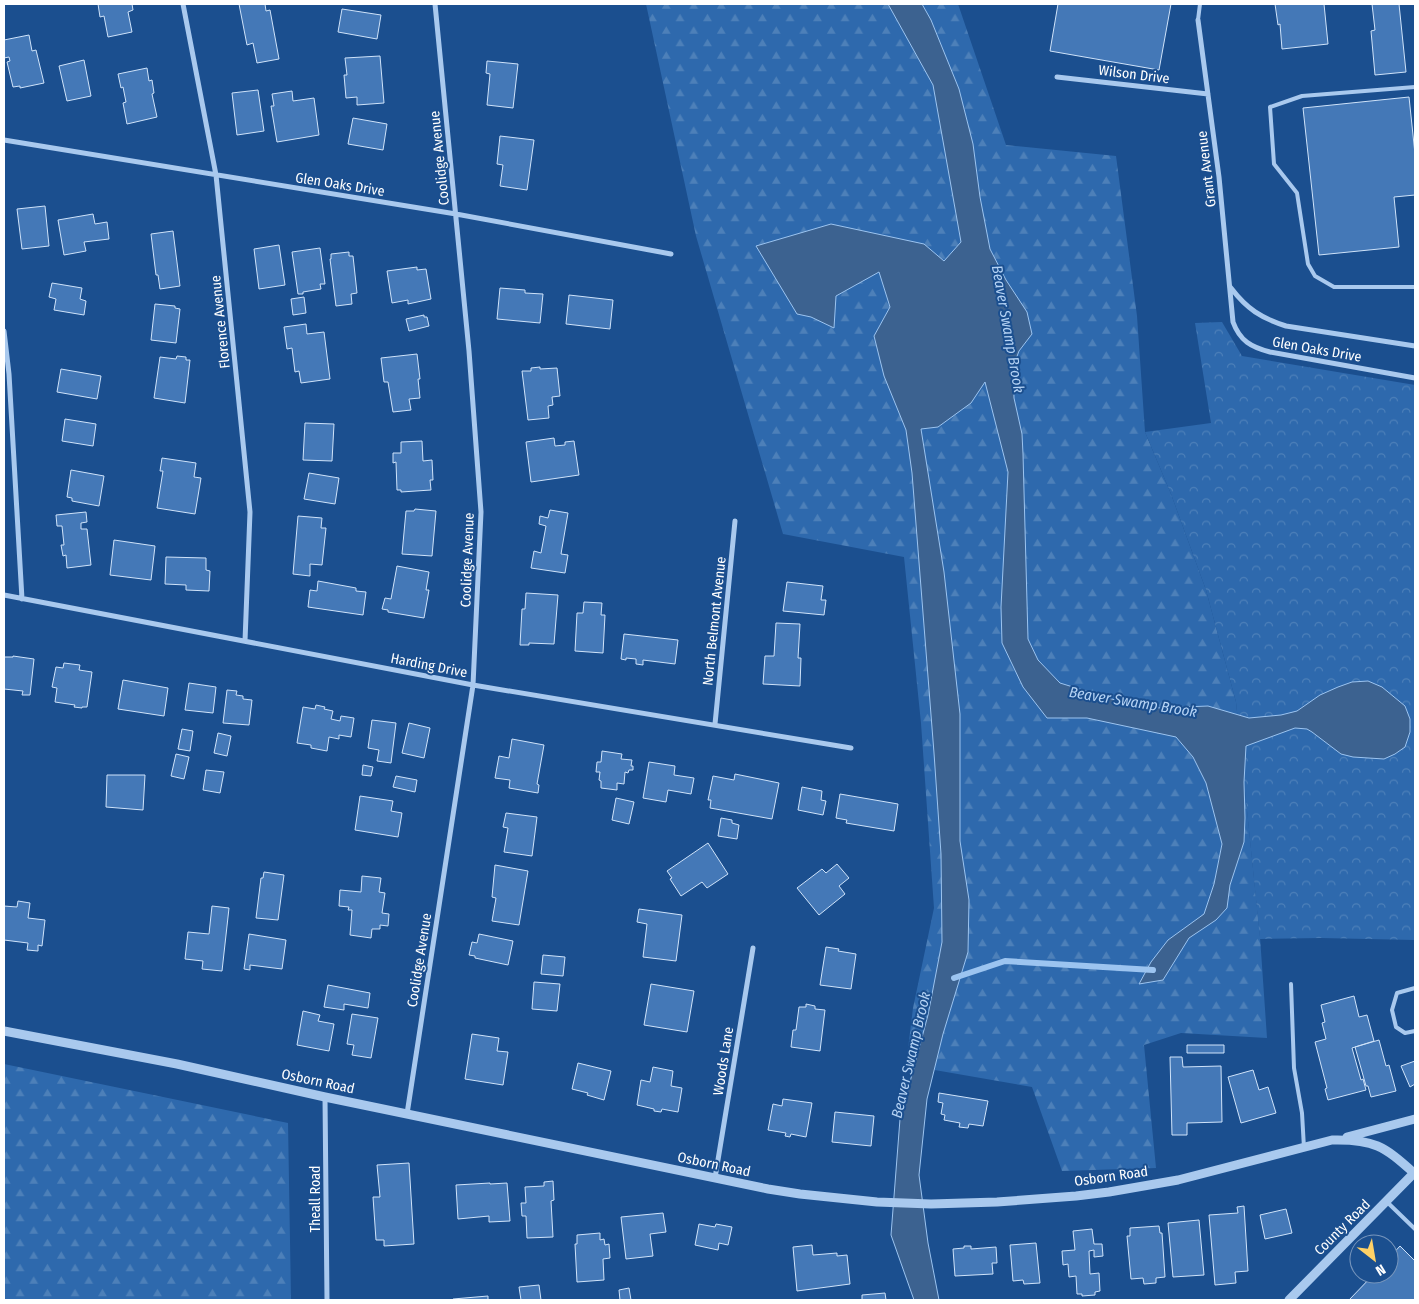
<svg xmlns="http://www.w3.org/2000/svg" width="1419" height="1304" viewBox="0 0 1419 1304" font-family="'Fira Sans Condensed',sans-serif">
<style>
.forest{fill:url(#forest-firs)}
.park{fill:url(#park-crowns)}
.water{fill:#3c6290;stroke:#9cc4f0}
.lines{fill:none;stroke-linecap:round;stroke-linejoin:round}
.stream{stroke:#9cc4f0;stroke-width:6}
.building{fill:#4478b7;stroke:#cfe3fa}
.service{stroke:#a9c9ee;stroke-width:4}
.minor{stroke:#a9c9ee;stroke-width:5}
.tertiary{stroke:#a9c9ee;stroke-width:9}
.labels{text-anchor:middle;stroke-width:4;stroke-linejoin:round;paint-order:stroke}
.street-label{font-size:14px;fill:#fff;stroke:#1b4f8f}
.water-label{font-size:15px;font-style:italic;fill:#b5d3f5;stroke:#1b4f8f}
</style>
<defs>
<pattern id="forest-firs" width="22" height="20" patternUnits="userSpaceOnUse" patternTransform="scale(1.25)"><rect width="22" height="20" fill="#2e69ad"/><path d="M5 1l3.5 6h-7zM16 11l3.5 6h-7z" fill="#4d80b9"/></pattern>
<pattern id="park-crowns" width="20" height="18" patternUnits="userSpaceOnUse" patternTransform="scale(1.25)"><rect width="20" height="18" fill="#2e69ad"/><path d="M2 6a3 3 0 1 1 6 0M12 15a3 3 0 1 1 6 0" fill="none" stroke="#4d80b9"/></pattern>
</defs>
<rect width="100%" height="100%" fill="#1b4f8f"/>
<path class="forest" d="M646,4H958L1006,145L1116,156L1137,316L1145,432L1171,494L1206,590L1236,702L1260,937L1267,1038L1181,1033L1144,1045L1156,1168L1062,1171L1032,1087L906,1065L913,1008L934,908L921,723L904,557L783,534L696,236Z
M4,1064L288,1123L291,1300H4Z"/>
<path class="park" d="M1222,322L1242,356L1415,385V940L1321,938L1260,939L1236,702L1206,590L1171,494L1145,432L1211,423L1195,323Z"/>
<path class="water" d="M888,4H922L931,20L959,89L973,144L980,197L990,249L1006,280L1027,312L1032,334L1019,351L1013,367L1014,398L1022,434L1023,454L1028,639L1038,660L1060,683L1128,704L1160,708L1208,706L1249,718L1281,715L1297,711L1320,695L1338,687L1352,682L1368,681L1382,687L1405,706L1410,719V732L1405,747L1395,754L1384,759L1353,757L1341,754L1312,732L1307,729L1295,728L1246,746L1244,782L1245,818L1244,842L1230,885L1227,908L1216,920L1189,938L1163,980L1139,984L1151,962L1168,940L1204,914L1214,884L1222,844L1206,783L1193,757L1176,737L1087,718H1047L1023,687L1002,643L1001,607L1008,472L985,382L971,403L938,427L921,429L944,572L960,714V841L969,900L968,952L943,1034L927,1099L919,1175L928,1243L939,1300H914L891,1235L900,1119L928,1015L942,942L941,854L934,753L912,473L906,430L884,376L874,336L890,307L879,272L836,296L834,328L811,317L797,314L756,246L831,224L924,244L944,261L961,242L933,85Z"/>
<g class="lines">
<path class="stream" d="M954,978L1005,961L1153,970"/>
</g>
<path class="building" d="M98,4H132L133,10L128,12L132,32L108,37L104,16L100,17Z
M239,4H265L266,11L270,10L279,59L257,63L253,43L247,45Z
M1058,4H1171L1159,70L1050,51Z
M1275,4H1324L1328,44L1282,49L1280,24L1278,25Z
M1372,4H1399L1406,72L1375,75L1371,31L1375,30Z
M342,9L381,15L377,39L338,32Z
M29,35L32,51L36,50L44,83L20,88V86L13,87L7,62L10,61L9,57L4,58V40Z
M380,56L384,103L357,105V97L346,98L344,75H347L345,58Z
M84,60L91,96L67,101L59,66Z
M487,61L518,64L513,108L487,105L490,74L486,73Z
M147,68L149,81L152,80L154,93L152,94L157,117L127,124L123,103L126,102L123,87L121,88L118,74Z
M258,90L264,131L237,135L232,93Z
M292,91L293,101L314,98L319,135L277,142L271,106H274L272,94Z
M1409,97L1415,154V195L1394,197L1399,247L1319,255L1303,108Z
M353,118L387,124L383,150L348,144Z
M500,136L534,140L527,190L500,186L503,165L497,164Z
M45,206L49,246L22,249L17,209Z
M93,214L95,224L107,222L109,239L84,242L86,251L64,255L58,220Z
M173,231L180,286L160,289L158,275H156L151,234Z
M279,245L285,285L259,289L254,249Z
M320,248L325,284H320L321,289L303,292V294H298L292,252Z
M349,252V256H353L357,293L351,294L352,304L336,306L330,259H331V254Z
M417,267V270L426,269L431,299L408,304V300L392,303L387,271Z
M52,283L82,288L80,299L86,301L84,315L54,310L56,299L49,297Z
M500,288L525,290V293L543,294L540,323L497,319Z
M569,295L613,300L610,329L566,324Z
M304,297L306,313L293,315L291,299Z
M155,304L175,306V308L180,309L176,343L151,340Z
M424,315V317H427L429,326L409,331L406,319Z
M306,324L307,334L324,332L330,379L301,383L299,371L295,372L292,348L287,349L284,327Z
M417,354L420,379H418L420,398L409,399L411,410L393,412L388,382H384L381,358Z
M177,356L186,357V360H190L185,403L154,398L160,357L176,359Z
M540,367V369L557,368L560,396L552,397L553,405L548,406L549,418L528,420L522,371H531V368Z
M61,369L101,376L97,399L57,392Z
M65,419L96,424L93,446L62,441Z
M305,423L334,424L332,461L303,460Z
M554,438L555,446L565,445V442L574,441L579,475L531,482L526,442Z
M422,441L423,461L432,460L433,480H430L431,490L401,492V490H397L396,462L393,463V453H401V442Z
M162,458L196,463L194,477L201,478L195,514L157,508L163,471H160Z
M71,470L104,476L99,506L72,501V498L67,497Z
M309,473L339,478L335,504L304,499Z
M415,509L436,511L432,556L402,554L406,511H414Z
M550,510L568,513L561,554L568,555L565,573L531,568L534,551L541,553L546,526L539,524L540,516L548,518Z
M86,512L87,522L81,523V529H87L91,565L67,568L66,555L63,556L61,545H64L62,526H57L56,515Z
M298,516L322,518L321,528H326L322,565L310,564V576L293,574Z
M114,540L155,546L151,580L110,575Z
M166,557L206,558V570L210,571L209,591L186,590V585L165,584Z
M397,566L429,572L426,590H429L424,618L388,612V610L382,609L385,598L391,599Z
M318,581L356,588V591L366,592L363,615L308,607L310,590L317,591Z
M787,582L823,586L821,600H826L824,615L783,611Z
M526,593L558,595L554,644L529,643V645H520L522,609H525Z
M584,602L602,603L601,615H605L603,653L575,651L577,613H583Z
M776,623L800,624L798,658H801L800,686L763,684L765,656H774Z
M624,634L678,640L675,664L643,660V665L636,664V659L626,658V660L621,659Z
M13,656L34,659L30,695H22L23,691L4,689V657H13Z
M64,663L80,665L79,670L92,672L87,707H82V708L74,707L75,705L55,702L57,688L52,687L56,667L63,668Z
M123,680L168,688L164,716L118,709Z
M189,683L216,687L213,713L185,710Z
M227,690L237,691L236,695L243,696V699L252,700L249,725L223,723Z
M316,705L325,707L324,709L333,711L331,719L340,721L341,716L354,718L351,737L339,735V739L329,737L327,751L311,748V745L297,743L303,707L315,709Z
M372,720L396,723L391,763L377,761L379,750L368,748Z
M409,723L430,728L424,758L402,753Z
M182,729L193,731L190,751L178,749Z
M218,733L231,736L227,756L214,753Z
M512,739L544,745L537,784L539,785L538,793L509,788L510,780L495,778L499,756L509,758Z
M602,751L622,754L621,759L632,760L631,766H633V770H629L628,773L625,772L624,784L617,783V790L601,788V781L599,780L600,772H596L597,762H601Z
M176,754L189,757L184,779L171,776Z
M649,762L675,766L674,775L694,778L691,794L668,790L666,802L643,798Z
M363,765L373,767L371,776L362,775Z
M206,770L224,772L220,793L203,790Z
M735,774L779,783L772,819L710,808L711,800H708L713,776L734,780Z
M107,775H145L143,810L106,807Z
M396,776L417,780L415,792L393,787Z
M802,787L822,791L821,800L826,801L823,815L798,810Z
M840,794L898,804L894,831L846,823L847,820L836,818Z
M360,796L393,801L391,811L402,813L398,837L355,830Z
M616,798L634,802L629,824L612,820Z
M506,813L537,817L532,856L504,852L508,828L503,827Z
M721,818L732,820V823L739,825L737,839L718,836Z
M708,843L728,874L707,888L702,882L681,896L670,879L672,878L667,871Z
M837,864L849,878L839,886L845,894L819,915L797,888L822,869L826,873Z
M495,865L528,871L519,925L492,921L496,898L492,897Z
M264,872L284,875L278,920L256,918L261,878H263Z
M362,876L381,878L379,892L385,893L382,913L389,914L388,926L380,925V929H372L371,938L350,935L352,910H348L349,907L339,906L340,890L361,892Z
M18,901L30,903L28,918L45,920L42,946L38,945V951L27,950L28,943L4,940V906L17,907Z
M212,906L229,908L222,971L202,969L203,961L185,959L188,932L209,934Z
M639,909L682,915L676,961L643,957L647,924L637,922Z
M249,934L286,940L282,969L250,965V970L244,969Z
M479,934L513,941L508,965L475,958V956L469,955L472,942L477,943Z
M826,947L839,949L838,951L856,954L851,989L820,985Z
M543,955L565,957L563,976L541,974Z
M534,982L560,984L557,1011L532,1009Z
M651,984L694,991L687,1032L644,1025Z
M328,985L370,993L368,1008L344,1004V1010L324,1007Z
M1354,996L1359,1017L1367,1015L1374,1041L1352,1048L1361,1080L1363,1079L1366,1090L1328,1100L1325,1089L1327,1088L1315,1042L1326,1039L1322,1023L1325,1022L1321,1005Z
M806,1004L815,1006V1009L825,1010L820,1051L791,1047L793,1030H796L799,1007H806Z
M303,1011L320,1015L318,1021L334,1024L329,1051L297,1045Z
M352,1014L378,1018L371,1058L352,1055L354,1045L347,1044Z
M472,1034L499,1038L497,1051L508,1052L503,1085L465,1079Z
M1379,1040L1386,1066L1389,1065L1396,1091L1371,1097L1368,1086H1366L1355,1047Z
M1187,1045H1224V1053H1187Z
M1170,1057H1182L1183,1067L1221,1066L1222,1122L1187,1123V1135H1172Z
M1415,1061V1084L1410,1087L1401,1066Z
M578,1063L611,1071L604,1100L587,1095L588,1093L572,1089Z
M653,1067L673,1071L671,1086L682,1088L678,1112L662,1109L661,1112L654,1111V1109L637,1105L641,1080L650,1082Z
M1253,1070L1259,1090L1268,1087L1276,1113L1241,1123L1228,1077Z
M939,1093L988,1101L983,1126L969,1124L968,1128L959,1127L960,1123L944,1120L945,1115L941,1114L943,1103L938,1102Z
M783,1099L812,1103L806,1137L791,1134L790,1137L785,1136L786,1133L768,1130L773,1104L782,1106Z
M835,1112L874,1116L871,1146L832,1142Z
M409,1163L414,1244L384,1246V1240H376L373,1197H380L377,1165Z
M553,1181L554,1200L551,1201L553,1237L527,1238L526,1216H522L521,1203H526L525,1187L544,1186V1182Z
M490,1183V1184L507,1183L510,1221L489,1222V1216L458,1219L456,1185Z
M1244,1206L1248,1271L1235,1272L1236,1283L1215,1285L1209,1215L1238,1213L1237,1207Z
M1286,1209L1292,1233L1265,1239L1260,1215Z
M663,1213L666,1232L650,1234L653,1256L626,1259L621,1217Z
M1199,1220L1204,1275L1173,1277L1168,1223Z
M699,1224L715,1227L716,1224L732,1227L728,1245L719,1243L718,1250L695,1245Z
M1159,1226L1160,1233H1162L1165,1277L1156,1278V1283L1144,1284L1143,1278L1131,1279L1127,1236H1130V1228Z
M1092,1229L1094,1244H1102L1103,1256L1094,1257V1250L1089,1251L1090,1274L1099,1273L1100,1291L1095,1292V1295L1082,1296V1294H1077L1076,1276L1069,1277L1068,1264L1063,1265L1062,1251L1075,1250L1073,1231Z
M600,1233V1240L604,1239L605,1245L609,1244L610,1258L603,1259L604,1280L577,1282L575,1244H577V1235Z
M1036,1243L1040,1283L1024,1284L1023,1280L1013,1281L1010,1245Z
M812,1245L813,1255L837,1253V1256L847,1255L850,1284L797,1291L793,1247Z
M964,1246H971V1249L996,1247L997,1263H992L993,1274L955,1276L953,1249L964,1248Z
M1400,1246L1415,1261V1300H1349L1374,1274H1389V1258Z
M539,1285L541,1300H521L519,1287Z
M629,1288L631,1300H620L619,1290Z
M885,1293L886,1300H862V1295Z
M488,1296V1300H453V1299Z"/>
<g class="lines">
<path class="service" d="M1198,20L1200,4
M1415,87L1302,96L1270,107L1274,164L1297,193L1308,264L1315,276L1334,287H1415
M1291,984L1294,1068L1302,1113L1304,1148
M1415,988L1397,993L1392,1010L1396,1027L1405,1033L1415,1031
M1386,1201L1415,1229"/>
<path class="minor" d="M183,4L216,175L250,512L245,641
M1198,20L1219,177L1233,322C1240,341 1251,347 1270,352L1415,378
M1057,77L1208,94
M4,140L456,214L671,254
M1231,288C1247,309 1261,318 1286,326L1415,346
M4,331L9,374L22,599
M4,595L473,685L851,748
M715,724L735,521
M325,1097L327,1300
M407,1114L473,685L481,512L469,351L435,4
M715,1178L753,948"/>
<path class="tertiary" d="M4,1031L177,1064L325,1097L768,1189L800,1194L877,1202L931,1204L997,1202L1076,1196L1109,1192L1178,1180L1332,1140C1374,1139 1384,1146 1414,1173
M1347,1137L1415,1119
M1289,1300L1415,1172"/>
</g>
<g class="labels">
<g class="street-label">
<text transform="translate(1134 74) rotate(7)" y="5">Wilson Drive</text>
<text transform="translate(439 158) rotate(-96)" y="5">Coolidge Avenue</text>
<text transform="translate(1206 169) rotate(-97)" y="5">Grant Avenue</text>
<text transform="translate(340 184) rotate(9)" y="5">Glen Oaks Drive</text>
<text transform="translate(220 322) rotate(-96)" y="5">Florence Avenue</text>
<text transform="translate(1317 349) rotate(10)" y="5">Glen Oaks Drive</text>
<text transform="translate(467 560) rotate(-88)" y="5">Coolidge Avenue</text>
<text transform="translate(714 621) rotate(-84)" y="5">North Belmont Avenue</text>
<text transform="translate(429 665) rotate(11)" y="5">Harding Drive</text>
<text transform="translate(419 960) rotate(-81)" y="5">Coolidge Avenue</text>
<text transform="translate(723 1061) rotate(-81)" y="5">Woods Lane</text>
<text transform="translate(318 1081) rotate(12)" y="5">Osborn Road</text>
<text transform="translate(714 1164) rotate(12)" y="5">Osborn Road</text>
<text transform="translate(1111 1176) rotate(-8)" y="5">Osborn Road</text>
<text transform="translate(315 1199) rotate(-90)" y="5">Theall Road</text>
<text transform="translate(1342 1227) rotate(-45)" y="5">County Road</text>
</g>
<g class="water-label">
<text transform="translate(1008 329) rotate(80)" y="5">Beaver Swamp Brook</text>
<text transform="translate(1133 702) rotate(9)" y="5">Beaver Swamp Brook</text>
<text transform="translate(911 1055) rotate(-77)" y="5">Beaver Swamp Brook</text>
</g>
</g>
<rect width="1419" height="1304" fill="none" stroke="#ffffff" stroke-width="10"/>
<g transform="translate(1374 1259) rotate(149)"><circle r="24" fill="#1b4f8f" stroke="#7695bc"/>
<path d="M0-4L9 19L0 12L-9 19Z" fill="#ffd166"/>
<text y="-8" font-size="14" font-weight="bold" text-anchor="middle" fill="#ffffff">N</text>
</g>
</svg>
